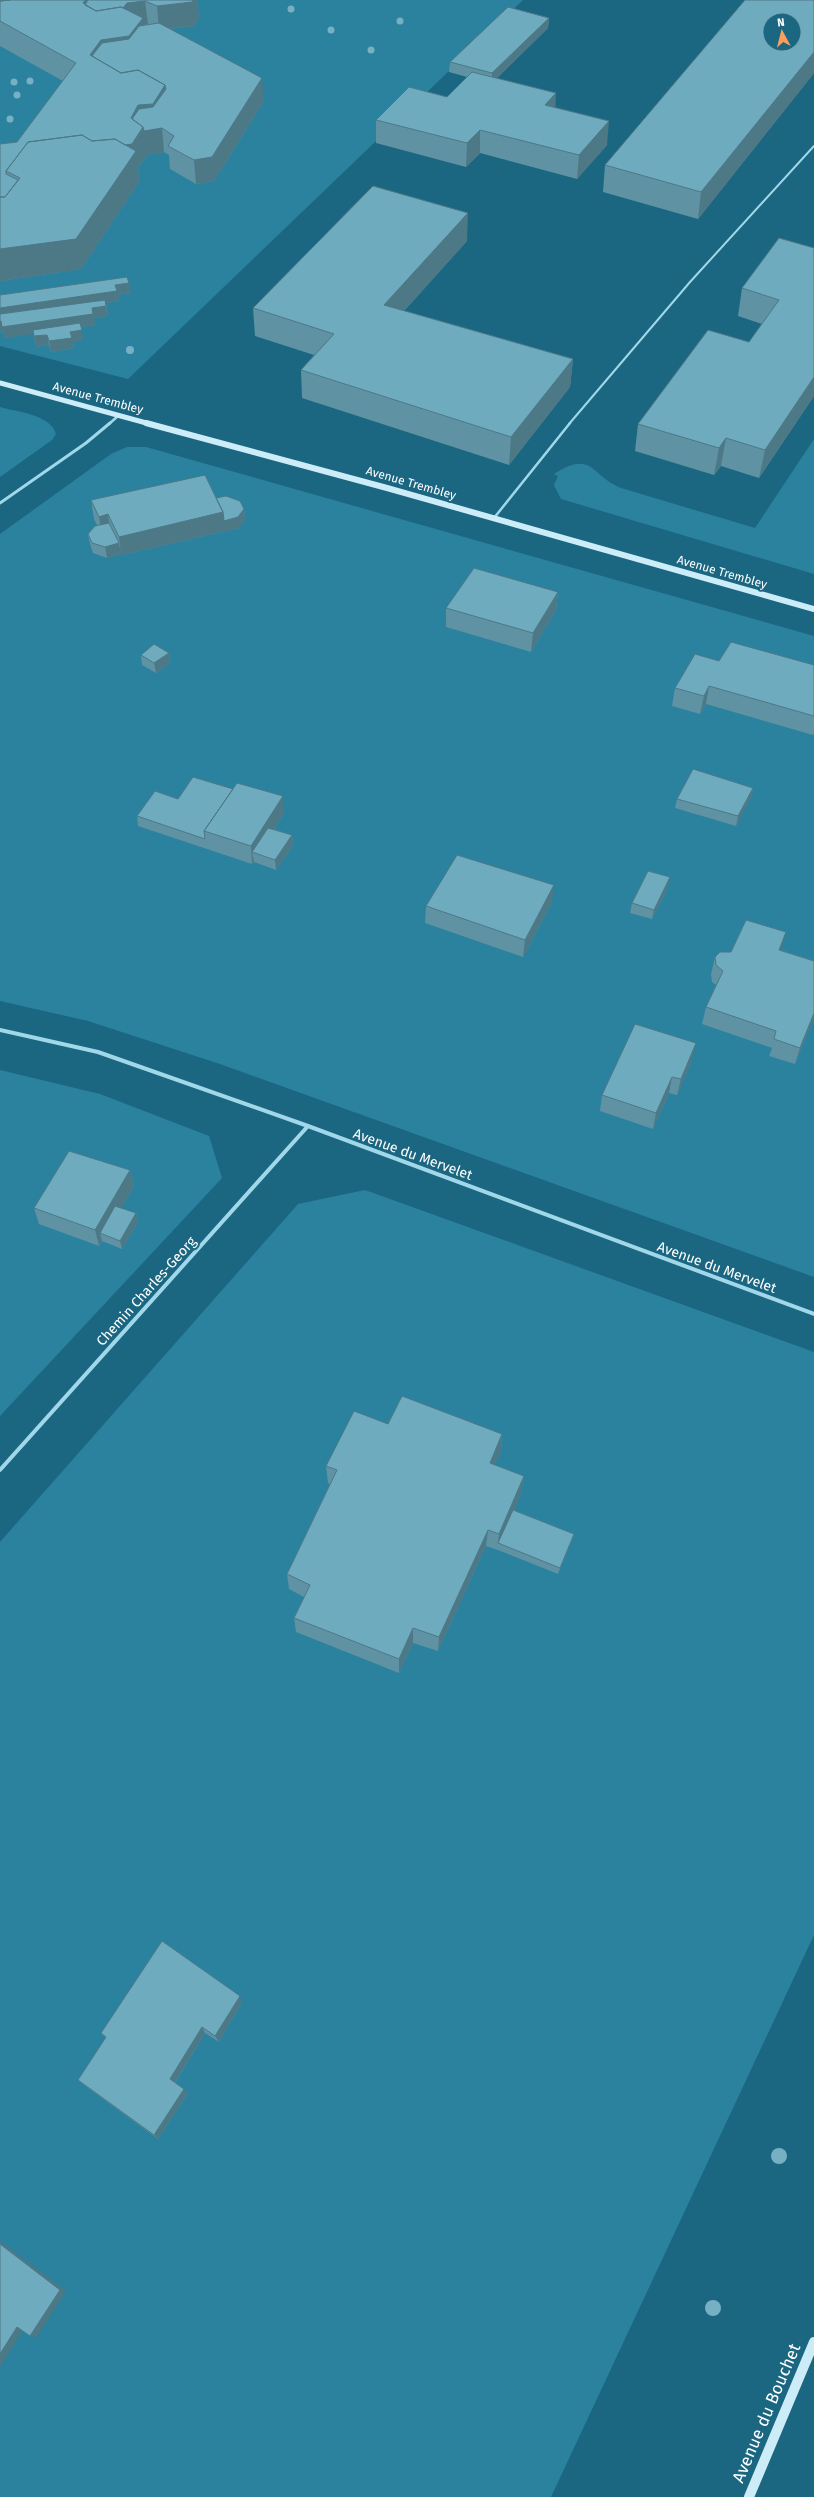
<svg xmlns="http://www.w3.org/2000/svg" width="814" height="2497" viewBox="0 0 814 2497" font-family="'Fira Sans',sans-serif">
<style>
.green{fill:#2a829f}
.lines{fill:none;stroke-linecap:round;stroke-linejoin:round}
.lane-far1{stroke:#a0d8ea;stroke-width:2}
.lane{stroke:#a0d8ea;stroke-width:2.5}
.street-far2{stroke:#a0d8ea;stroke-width:2.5}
.street-far1{stroke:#a0d8ea;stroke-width:3}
.street{stroke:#a0d8ea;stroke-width:4}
.secondary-far2{stroke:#ccecf8;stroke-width:5}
.secondary-far1{stroke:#ccecf8;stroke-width:6}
.secondary{stroke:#ccecf8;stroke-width:10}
.tree{fill:#78b0c3}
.wall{fill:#5f93a4}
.shaded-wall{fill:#4d7886}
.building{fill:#6eabbf;stroke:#4d7886;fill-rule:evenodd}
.labels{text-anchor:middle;stroke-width:4;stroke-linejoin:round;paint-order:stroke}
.far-street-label{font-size:12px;fill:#fff;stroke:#1b6782}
.street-label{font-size:14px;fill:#fff;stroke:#1b6782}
.near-street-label{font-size:17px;fill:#fff;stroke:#1b6782}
</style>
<rect width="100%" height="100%" fill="#1b6782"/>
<path class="green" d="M0,0H523L128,379L0,346Z
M0,407C17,412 50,414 56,434L52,440L0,477Z
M814,439V574L561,499L554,485L558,476L554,474C593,449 591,476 621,488L755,528Z
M127,447H146L814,636V1277L220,1064L88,1021L0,1001V534L111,454Z
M0,1070L100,1094L209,1136L222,1178L0,1416Z
M365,1190L814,1352V1935L551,2497H0V1542L298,1204Z"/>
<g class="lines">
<path class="lane-far1" d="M569,424L690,282L814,146"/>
<path class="lane" d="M494,518L570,423"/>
<path class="street-far2" d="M109,424L118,416"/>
<path class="street-far1" d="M0,503L86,443L110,423"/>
<path class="street" d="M0,1030L98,1052L308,1126L814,1314
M0,1470L308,1126"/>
<path class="secondary-far2" d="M0,383L150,424"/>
<path class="secondary-far1" d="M146,423L387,488L814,609"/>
<path class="secondary" d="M749,2497L814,2342"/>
</g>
<g class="tree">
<circle cx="291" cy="9" r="3.5"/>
<circle cx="400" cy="21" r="3.5"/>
<circle cx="331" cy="30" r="3.5"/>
<circle cx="371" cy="50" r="3.5"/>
<circle cx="30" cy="81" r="3.5"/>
<circle cx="14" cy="82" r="3.5"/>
<circle cx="17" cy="95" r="3.5"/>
<circle cx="10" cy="119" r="3.5"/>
<circle cx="130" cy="350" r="4"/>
<circle cx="779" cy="2156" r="8"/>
<circle cx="713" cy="2308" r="8"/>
</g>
<path class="wall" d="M0,0H197L199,18L194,26L169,29L264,101L214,181L196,184L170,169L169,155L164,152L147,155L138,168L139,182L81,269L0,281V144L17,142L63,81L0,46Z
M814,0V73L698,219L603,192L605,165Z
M549,18L548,28L497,78L555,108L607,145L577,179L480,153L466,167L376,143V120L447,97L467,77L449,72L450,62Z
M467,241L404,311L573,359L570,387L509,465L302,398L301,370L314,355L255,336L253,308Z
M814,248V396L759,478L721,466L714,475L635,451L638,424L749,342L762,324L738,316L742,288Z
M129,283L131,293L118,295L119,301L106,303L108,316L94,318L95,325L81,327L83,340L73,342L74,348L51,352L49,345L36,347L33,333L5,338L3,331L0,332V295Z
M216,498L244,509L245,519L239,528L121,555V554L107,558L93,553L90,544L88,534L97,525L94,519L91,500Z
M558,592L556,610L531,652L446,627V608Z
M169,653L170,663L156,673L142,665L141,655Z
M719,661L814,665V733L813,735L706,704L700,714L672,706L675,688Z
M753,788L751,797L736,826L675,808L677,799Z
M178,799L284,813L274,829L292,835L293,845L276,870L254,862L252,864L138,826L137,816Z
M668,887L652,919L630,913L632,903Z
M552,902L523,957L425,923L426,906Z
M781,950L814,961V1017L795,1064L769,1056L772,1048L702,1024L706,1007L716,985L712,982L711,974L715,957Z
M692,1060L677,1095L669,1093L653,1129L600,1111L602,1095Z
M130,1170L134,1186L121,1208L136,1213L138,1222L122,1249L102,1241L99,1246L39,1224L34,1208Z
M388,1424L502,1434L501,1451L494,1465L524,1476L521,1493L514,1510L574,1534L572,1540L558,1574L498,1550L486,1546L438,1651L413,1643L399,1673L296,1632L294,1618L304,1597L289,1589L287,1574L330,1484L328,1483L326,1466Z
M242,2002L219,2042L205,2033L175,2083L188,2093L158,2139L84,2085L78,2080L106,2038L101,2033Z"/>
<path class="shaded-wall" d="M85,0H88L87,30L83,3Z
M193,0H197L199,18L194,26L159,30L157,6Z
M145,1L148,24L143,25L146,45L105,67L90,55L99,37L127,3Z
M549,18L548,28L492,83V73Z
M814,52V73L698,219L701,192Z
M262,78L264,101L214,181L196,184L194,160Z
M165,85L168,112L162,128L164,152L147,155L138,168L139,182L81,269L0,281V249L141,129L138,105Z
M556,93L555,117L545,105Z
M138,105L141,129L131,118Z
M609,121L607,145L577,179L579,155Z
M480,130V153L466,167L467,143Z
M468,213L467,241L384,333V305Z
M129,283L131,293L118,295L119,301L0,318V308L115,285Z
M106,306L108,316L94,318L95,325L5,338L2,327L92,308Z
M0,321H1L3,331L0,332Z
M82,330L83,340L73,342L74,348L51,352L49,341L70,332Z
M47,335L49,345L36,347L34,336Z
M573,359L570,387L509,465L511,437Z
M814,377V396L759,478L765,450Z
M726,438L721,466L714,475L719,448Z
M244,509L245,519L239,528L121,555L119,537L223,512Z
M108,514L111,533L102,535L99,517Z
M119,543L121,554L107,558L105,547Z
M558,592L556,610L531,652L533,633Z
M169,653L170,663L156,673L154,663Z
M709,686L706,704L700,714L704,696Z
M753,788L751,797L736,826L738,816Z
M283,796L284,813L258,854L252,852L254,862L252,864L251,846Z
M292,835L293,845L276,870L275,860Z
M670,877L668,887L652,919L654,910Z
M554,885L552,902L523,957L525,940Z
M786,932L781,950L775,967L779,950Z
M814,1013V1017L795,1064L800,1048Z
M696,1043L692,1060L677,1095L681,1079Z
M672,1077L669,1093L653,1129L656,1113Z
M130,1170L134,1186L106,1235L100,1233L102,1241L99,1246L95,1230Z
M136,1213L138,1222L122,1249L120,1241Z
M502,1434L501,1451L488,1480L490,1463Z
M524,1476L521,1493L500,1544L498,1543L499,1534Z
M488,1530L486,1546L438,1651L439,1637Z
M574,1534L572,1540L558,1574L560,1568Z
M413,1628V1643L399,1673V1659Z
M240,1996L242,2002L219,2042L215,2036Z
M202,2027L205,2033L174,2084L170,2079Z
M184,2089L188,2093L158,2139L154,2135Z
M0,2241L66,2291L37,2337L30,2336L0,2244Z
M17,2327L24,2328L0,2367V2354Z"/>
<path class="building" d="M0,0H10L0,1Z
M10,0H85L83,3L96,11L121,7L143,18L129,36L101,40L90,55L121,73L138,70L165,85L153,104L138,105L131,118L143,127L132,144L125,145L115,139L92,141L82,135L28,142L6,171V174L18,180L5,197H0V144L17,142L76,63L0,21V1Z
M88,0H193L192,2L157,6L145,1L127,3L123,8L121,7L96,11L85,5Z
M745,0H814V52L701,192L605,165ZM770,20H794V44H770Z
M508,7L549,18L492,73L450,62Z
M159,23L262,78L212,157L194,160L168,146L174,136L162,128L144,131L143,127L132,119L139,109L153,107L166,89L165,85L138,70L121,73L92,56L102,43L129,39L139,26Z
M472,72L556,93L545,105L609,121L579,155L480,130L467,143L376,120L409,87L447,97Z
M82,135L92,141L115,139L136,151L76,239L0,249V197H5L20,178L6,171L28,142Z
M373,186L468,213L384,305L573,359L511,437L301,370L334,334L253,308Z
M779,238L814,248V377L765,450L726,438L719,448L638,424L708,330L749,342L779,300L742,288Z
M127,277L129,283L115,285L117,291L0,308V295Z
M105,300L106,306L92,308L93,314L2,327L1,321H0V314Z
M80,323L82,330L70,332L72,338L49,341L47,335L34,336L33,330Z
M205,475L223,512L119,537L108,514L99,517L91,500Z
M226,496L240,501L244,509L238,517L224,521L223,512L216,498Z
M109,523L119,543L105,547L92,543L88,534L95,526Z
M474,568L558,592L533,633L446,608Z
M731,642L814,665V716L709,686L704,696L675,688L695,654L719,661Z
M154,644L169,653L154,663L141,655Z
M693,769L753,788L738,816L677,799Z
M193,777L233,789L204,831L205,839L137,816L155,791L178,799Z
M237,783L283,796L251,846L204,831Z
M268,828L292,835L275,860L252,852Z
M457,855L554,885L525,940L426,906Z
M648,871L670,877L654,910L632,903Z
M746,920L786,932L779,950L814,961V1013L800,1048L774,1039L776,1031L706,1007L723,971L716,965L715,957L720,952H731Z
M635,1024L696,1043L681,1079L672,1077L656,1113L602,1095Z
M69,1151L130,1170L95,1230L34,1208Z
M115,1206L136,1213L120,1241L100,1233Z
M402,1396L502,1434L490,1463L524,1476L499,1534L488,1530L439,1637L413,1628L399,1659L294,1618L310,1585L287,1574L337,1470L326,1466L354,1411L388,1424Z
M513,1510L574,1534L560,1568L498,1543Z
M162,1941L240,1996L215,2036L202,2027L170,2079L184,2089L154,2135L78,2080L106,2037L101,2033Z
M0,2244L60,2290L30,2336L17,2327L0,2354Z"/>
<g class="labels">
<g class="far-street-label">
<text transform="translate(98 398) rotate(15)" y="4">Avenue Trembley</text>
<text transform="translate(411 483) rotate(16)" y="4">Avenue Trembley</text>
<text transform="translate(722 572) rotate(16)" y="4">Avenue Trembley</text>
</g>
<g class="street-label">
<text transform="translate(413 1154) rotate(20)" y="5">Avenue du Mervelet</text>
<text transform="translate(717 1267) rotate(20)" y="5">Avenue du Mervelet</text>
<text transform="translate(146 1291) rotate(-48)" y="5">Chemin Charles-Georg</text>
</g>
<g class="near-street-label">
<text transform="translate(766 2413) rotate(-67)" y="6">Avenue du Bouchet</text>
</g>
</g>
<g transform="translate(782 32) rotate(353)"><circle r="19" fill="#1b6782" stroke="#76a4b4"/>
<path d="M0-3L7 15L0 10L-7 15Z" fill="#fc9e5c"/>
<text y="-6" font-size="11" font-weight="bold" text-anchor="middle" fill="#ffffff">N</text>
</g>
</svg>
